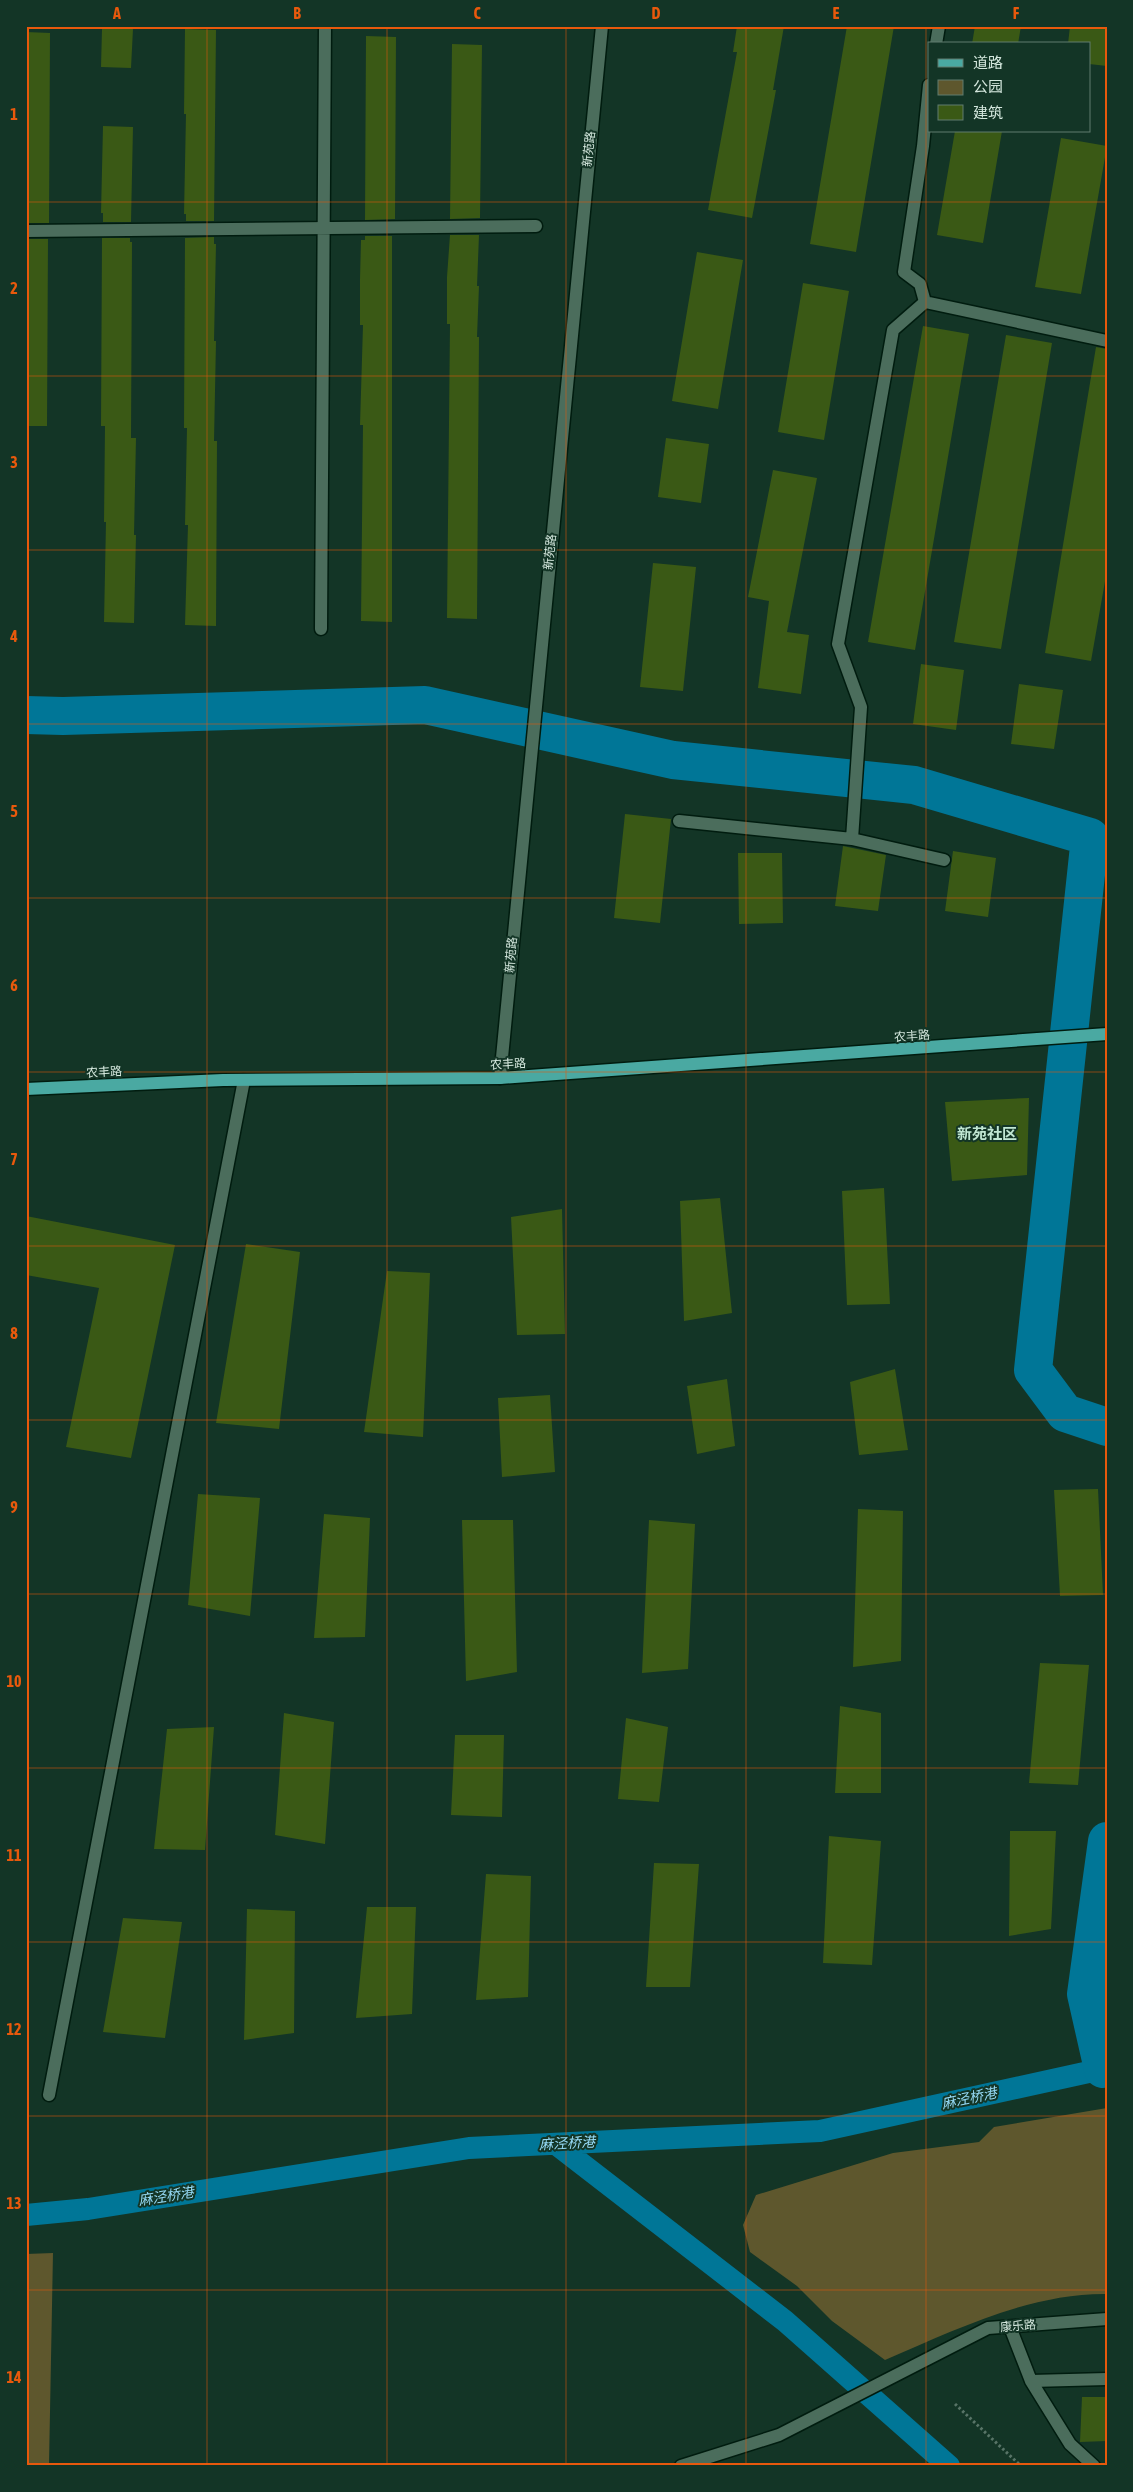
<svg xmlns="http://www.w3.org/2000/svg" width="1133" height="2492" viewBox="0 0 1133 2492" font-family="'Asap Condensed','Noto Sans SC',sans-serif">
<style>
.green{fill:#5e572d}
.lines{fill:none;stroke-linecap:round;stroke-linejoin:round}
.canal{stroke:#007697;stroke-width:22}
.river{stroke:#007697;stroke-width:38}
.building{fill:#3a5915}
.minor-casing{stroke:#001c0f;stroke-width:15}
.major-casing{stroke:#001c0f;stroke-width:15}
.path{stroke:#587467;stroke-width:3;stroke-dasharray:2.5 2.5;stroke-linecap:butt}
.minor{stroke:#4b6d5c;stroke-width:12}
.major{stroke:#4aa9a2;stroke-width:12}
.grid{fill:none;stroke:#e8590c;stroke-width:1;stroke-opacity:0.55}
.labels{text-anchor:middle;stroke-width:4;stroke-linejoin:round;paint-order:stroke}
.street-label{font-size:12px;fill:#d4e7dd;stroke:#133526}
.water-label{font-size:14px;font-style:italic;fill:#96daf6;stroke:#133526}
.quarter-label{font-size:15px;font-weight:bold;fill:#c1e7d3;stroke:#133526}
.neatline{fill:none;stroke:#e8590c;stroke-width:2}
.grid-label{font-size:16px;text-anchor:middle;font-weight:bold;fill:#e8590c}
</style>
<rect width="100%" height="100%" fill="#133526"/>
<path class="green" d="M1107,2108V2294C1030,2293 955,2330 885,2360L832,2321L797,2286L750,2252L743,2225L756,2195L893,2153L979,2142L994,2127Z
M53,2253L49,2465L26,2463V2254Z"/>
<g class="lines">
<path class="canal" d="M556,2144L785,2321L949,2466
M26,2215L88,2209L469,2148L820,2131L1107,2068"/>
<path class="river" d="M26,715L63,716L425,705L673,760L914,785L1090,837L1033,1370L1065,1413L1107,1427
M1103,2069L1086,1994L1107,1841"/>
</g>
<path class="building" d="M737,26H784L773,90H776L752,218L708,210L737,52H733Z
M847,26H894L856,252L810,244Z
M975,26H1021L1018,44H972Z
M1070,26H1107V66L1089,64V44H1068Z
M102,29H133L131,68L101,67Z
M185,29L216,30L214,221H186V214H184L186,114H184Z
M26,32L50,33L49,223H26Z
M366,36L396,37L395,219L365,220Z
M452,44L482,45L480,218L450,219Z
M103,126L133,127L131,222H103V213H101Z
M955,131H1002L983,243L937,235Z
M1061,138L1107,146L1081,294L1035,287Z
M450,235H479L477,286H479L477,337H479L477,619L447,618L450,324H447V277Z
M365,236H392V622L361,621L363,425H360L363,325H360V279L361,240H365Z
M214,237V244H216L214,341H216L214,441H217L216,626L185,625L188,525H185L187,428H184L185,238Z
M102,238H130V242H132L131,438H136L134,535H136L134,623L104,622L106,522H104L105,426H101Z
M26,239H48L47,426H26Z
M697,252L743,260L718,409L672,401Z
M803,283L849,291L824,440L778,432Z
M923,326L969,334L915,650L868,642Z
M1006,335L1052,343L1001,649L954,642Z
M1096,347L1107,349V570L1091,661L1045,653Z
M666,438L709,444L701,503L658,497Z
M773,470L817,478L787,632L809,635L801,694L758,688L769,601L748,597Z
M653,563L696,567L683,691L640,687Z
M921,664L964,670L956,730L913,724Z
M1019,684L1063,690L1054,749L1011,744Z
M625,814L671,819L660,923L614,918Z
M843,846L886,855L878,911L835,906Z
M953,851L996,858L988,917L945,911Z
M738,853H782L783,923L739,924Z
M1029,1098L1027,1175L952,1181L945,1102Z
M884,1188L890,1304L847,1305L842,1191Z
M720,1198L732,1313L684,1321L680,1201Z
M562,1209L565,1334L517,1335L511,1217Z
M26,1216L175,1245L131,1458L66,1447L99,1288L26,1275Z
M246,1244L300,1252L279,1429L216,1423Z
M387,1271L430,1273L423,1437L364,1432Z
M895,1369L908,1450L859,1455L850,1382Z
M727,1379L735,1446L697,1454L687,1386Z
M550,1395L555,1472L502,1477L498,1398Z
M1098,1489L1103,1595L1060,1596L1054,1490Z
M198,1494L260,1498L250,1616L188,1605Z
M858,1509L903,1511L901,1661L853,1667Z
M324,1514L370,1518L365,1637L314,1638Z
M462,1520H513L517,1672L466,1681Z
M649,1520L695,1524L688,1669L642,1673Z
M1040,1663L1089,1665L1078,1785L1029,1783Z
M840,1706L881,1713V1793H835Z
M284,1713L334,1722L325,1844L275,1835Z
M626,1718L668,1727L659,1802L618,1799Z
M214,1727L205,1850L154,1849L167,1729Z
M455,1735H504L502,1817L451,1815Z
M1010,1831H1056L1051,1929L1009,1936Z
M829,1836L881,1841L872,1965L823,1963Z
M654,1863L699,1864L690,1987H646Z
M486,1874L531,1876L528,1997L476,2000Z
M367,1907H416L412,2014L356,2018Z
M247,1909L295,1911L294,2033L244,2040Z
M123,1918L182,1922L165,2038L103,2032Z
M1082,2397H1107V2441L1080,2442Z"/>
<g class="lines">
<defs>
<path id="minor" d="M936,44L939,26
M929,85L923,146L904,272L920,284L925,302L1107,341
M26,231L536,226
M321,629L325,26
M679,821L852,839L944,860
M852,839L861,707L838,644L893,330L925,302
M500,1078L602,26
M49,2095L244,1080
M1010,2327L1031,2381L1070,2444L1094,2466
M1031,2381L1107,2379
M681,2466L779,2435L988,2328L1107,2319"/>
<path id="major" d="M26,1089L223,1080L500,1078L1107,1034"/>
</defs>
<use href="#minor" class="minor-casing"/>
<use href="#major" class="major-casing"/>
<path class="path" d="M955,2404L1021,2466"/>
<use href="#minor" class="minor"/>
<use href="#major" class="major"/>
</g>
<path class="grid" d="M207,26V2466M387,26V2466M566,26V2466M746,26V2466M926,26V2466M26,202H1107M26,376H1107M26,550H1107M26,724H1107M26,898H1107M26,1072H1107M26,1246H1107M26,1420H1107M26,1594H1107M26,1768H1107M26,1942H1107M26,2116H1107M26,2290H1107"/>
<g class="labels">
<g class="street-label">
<text transform="translate(589 149) rotate(-84)" y="4">新苑路</text>
<text transform="translate(550 552) rotate(-84)" y="4">新苑路</text>
<text transform="translate(511 955) rotate(-85)" y="4">新苑路</text>
<text transform="translate(912 1036) rotate(-4)" y="4">农丰路</text>
<text transform="translate(508 1064) rotate(-3)" y="4">农丰路</text>
<text transform="translate(104 1072) rotate(-3)" y="4">农丰路</text>
<text transform="translate(1018 2326) rotate(-5)" y="4">康乐路</text>
</g>
<g class="water-label">
<text transform="translate(969 2098) rotate(-12)" y="5">麻泾桥港</text>
<text transform="translate(567 2143) rotate(-3)" y="5">麻泾桥港</text>
<text transform="translate(166 2196) rotate(-9)" y="5">麻泾桥港</text>
</g>
<g class="quarter-label">
<text x="987" y="1139">新苑社区</text>
</g>
</g>
<rect width="1133" height="2492" fill="none" stroke="#133526" stroke-width="55"/>
<rect x="928" y="42" width="162" height="90" fill="#133526" stroke="#607c6f"/>
<rect x="938" y="59" width="25" height="8" fill="#4aa9a2" stroke="#607c6f"/>
<text x="973" y="68" font-size="15" fill="#d4e7dd">道路</text>
<rect x="938" y="80" width="25" height="15" fill="#5e572d" stroke="#607c6f"/>
<text x="973" y="92" font-size="15" fill="#d4e7dd">公园</text>
<rect x="938" y="105" width="25" height="15" fill="#3a5915" stroke="#607c6f"/>
<text x="973" y="118" font-size="15" fill="#d4e7dd">建筑</text>
<rect x="28" y="28" width="1078" height="2436" class="neatline"/>
<g class="grid-label">
<text x="117" y="19">A</text>
<text x="297" y="19">B</text>
<text x="477" y="19">C</text>
<text x="656" y="19">D</text>
<text x="836" y="19">E</text>
<text x="1016" y="19">F</text>
<text x="14" y="120">1</text>
<text x="14" y="294">2</text>
<text x="14" y="468">3</text>
<text x="14" y="642">4</text>
<text x="14" y="817">5</text>
<text x="14" y="991">6</text>
<text x="14" y="1165">7</text>
<text x="14" y="1339">8</text>
<text x="14" y="1513">9</text>
<text x="14" y="1687">10</text>
<text x="14" y="1861">11</text>
<text x="14" y="2035">12</text>
<text x="14" y="2209">13</text>
<text x="14" y="2383">14</text>
</g>
</svg>
